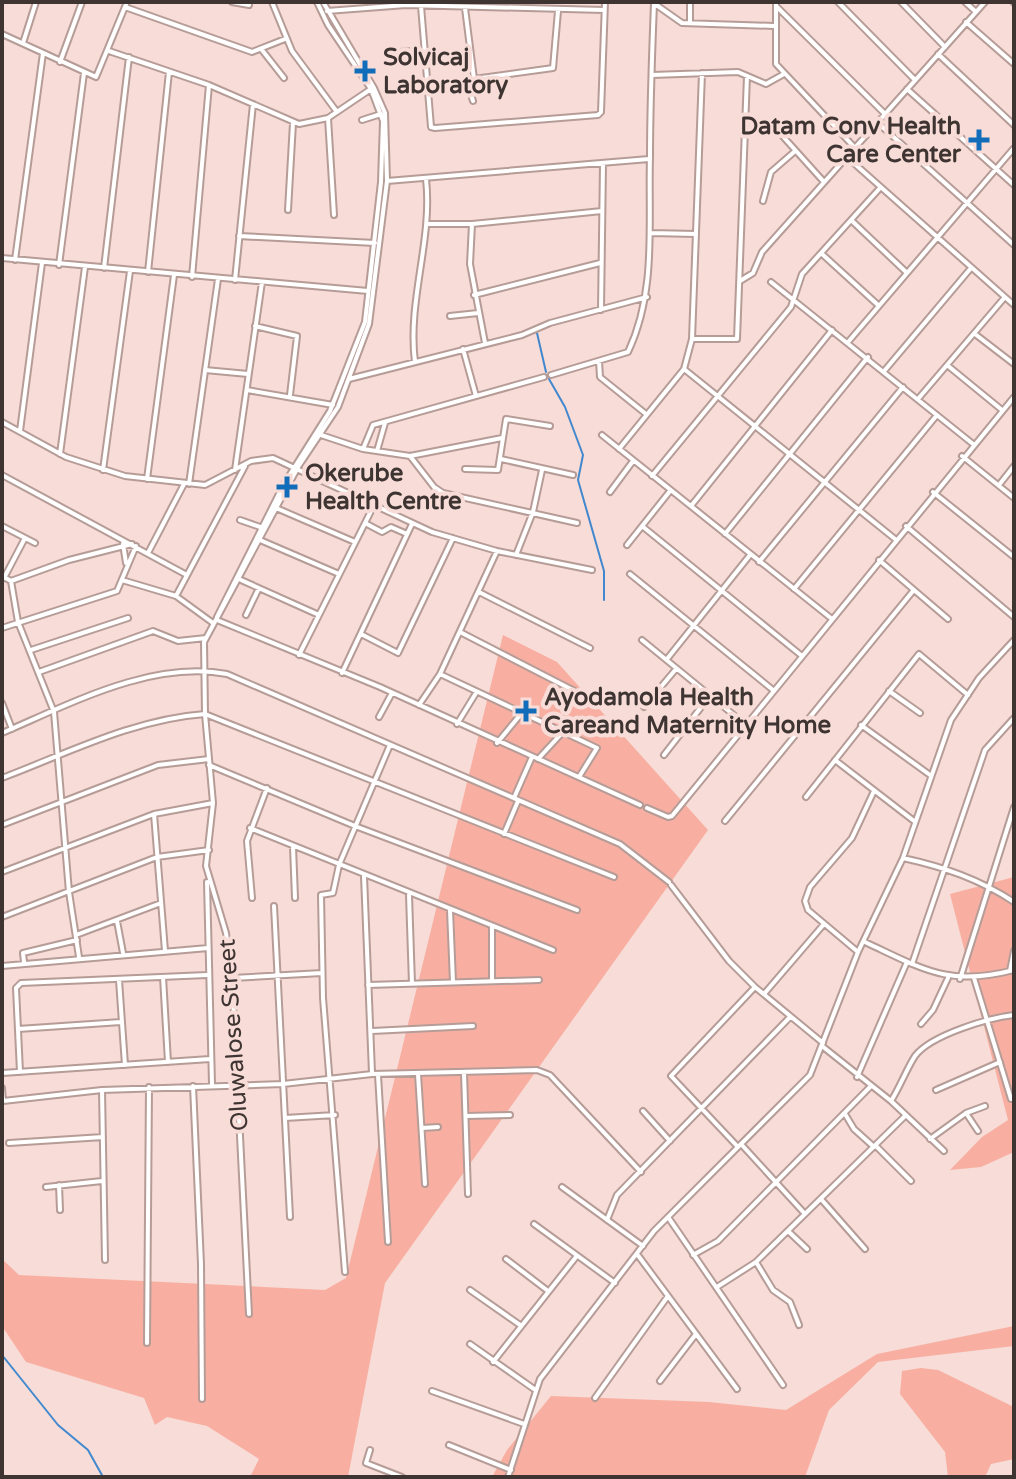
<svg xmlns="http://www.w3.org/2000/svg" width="1016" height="1479" viewBox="0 0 1016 1479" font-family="'Varela Round',sans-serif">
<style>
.green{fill:#f8afa2}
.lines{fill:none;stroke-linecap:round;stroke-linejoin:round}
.stream{stroke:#4288cf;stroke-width:2}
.minor-casing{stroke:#b69c97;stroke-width:8}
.minor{stroke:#fff;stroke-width:4}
.poi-dot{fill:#116cb9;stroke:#f7dcd7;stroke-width:3}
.labels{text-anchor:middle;stroke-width:8;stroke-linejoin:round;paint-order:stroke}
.poi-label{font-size:24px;font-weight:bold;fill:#3e3432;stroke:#f7dcd7;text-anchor:start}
.street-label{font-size:24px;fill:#3e3432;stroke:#f7dcd7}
</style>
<rect width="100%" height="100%" fill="#f7dcd7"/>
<path class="green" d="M503,635L557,662L708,830L385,1283L348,1477H250L259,1459L207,1426L167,1417L155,1425L144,1398L26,1362L2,1326V1259L19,1275L325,1290L346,1278Z
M1014,877V1152L981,1167L950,1170L982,1137L1008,1120L950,894Z
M1014,1326V1346L878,1362L829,1410L805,1477H492L507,1450L551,1396L709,1402L786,1410L877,1354Z
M921,1368L938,1370L1014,1407V1459L991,1464L985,1477H948L945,1452L900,1394L902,1371Z"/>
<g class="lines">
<path class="stream" d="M537,333L546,372
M549,379L565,407L583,455L578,480L604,571V600
M2,1355L58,1425L88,1450L103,1477"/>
<defs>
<path id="minor" d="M232,2L249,5
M272,2L292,51L337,112
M776,2V64L856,149
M838,2L915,80
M901,2L945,47
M965,2L976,12
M1013,2L1014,3
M655,4L682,23L774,26
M421,6L431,127L435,128L598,115L601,112L605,2
M125,7L252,52L285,39
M777,7L885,114
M465,8L474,79L470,91L473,101
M327,11L406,5L604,10
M966,22L1014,64
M690,23V2
M2,34L96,77L127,2
M23,43L36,2
M262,50L284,78
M109,51L209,85L299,124L328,118L371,89
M400,52L426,50
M938,54L1014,125
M60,62L82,2
M652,75L738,72L766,84L784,74
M474,79L553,68L558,11
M907,89L1014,185
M328,118L334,215
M362,120L381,114
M770,122L824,182
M878,123L1014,245
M848,158L1014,305
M387,181L649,159
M763,201L771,172L794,152
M288,210L293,123
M851,220L906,272
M426,224H472L602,211
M472,224L470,264L485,343
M651,233L696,234
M239,236L375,243
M821,253L878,305
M2,258L368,291
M15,260L43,53
M59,265L84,73
M104,268L129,57
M148,272L169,72
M192,277L209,85
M235,280L253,104
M740,281L753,273L762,252L985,2
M771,282L973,444
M474,295L600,263
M601,310L603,164
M450,316L478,313
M255,326L297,336L290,395
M975,334L1014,364
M692,339H737L747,76
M849,341L1014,148
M463,349L476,396
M599,361L600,377L646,414
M415,362C407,301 433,240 426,179
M947,365L1002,410
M684,369L895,539
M205,370L248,374
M885,370L971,268
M551,375L628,352C657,291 648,223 650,157C650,106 652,54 654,3
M349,379L522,335L550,323L647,297
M247,390L333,405
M918,399L1005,297
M2,422L66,457L125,476L205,485L251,461L273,458L432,532L497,551L592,570
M20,431L42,263
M321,435L363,449L410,456L502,438
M602,435L832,619
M363,449L373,425L544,377
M619,449L684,369L692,339L702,73
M377,451L385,423
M60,454L85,267
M410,456L434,487L443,493L577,523
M962,456L1014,498
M501,459L573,475
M465,469L498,470L506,419L550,426
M103,470L130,271
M235,470L262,282
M2,475L185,574
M652,476L791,307L802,274L880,188
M147,479L174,275
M189,484L218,279
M999,485L1014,466
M610,492L633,461
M933,492L1014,557
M691,506L832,330
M276,508L355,542
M240,520L263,528
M365,523L382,532L391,527L407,534
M2,526L35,543
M642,526L802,656
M906,526L1014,617
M725,534L868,357
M260,540L339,574
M123,544L126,563
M627,545L670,491
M148,553L184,484
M516,555L533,512L542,470
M879,560L948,619
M759,562L903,387
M630,574L773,690
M2,576L11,581L69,560L132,544
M4,578L25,538
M122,580L176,596L213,623
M241,580L319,615
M11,581L18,622L54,712L69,892L79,957
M794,589L937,415
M479,592L590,648
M176,596L245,466
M246,615L259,588
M217,617L284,484L330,411L365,322L381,182L383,121L371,89L328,25L317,2
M217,620L380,687L640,805
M2,628L117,591L136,546
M460,632L600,704
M361,634L398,653L453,538
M642,640L746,725
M31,650L128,618
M299,655L374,505
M667,659L750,555
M39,672L153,631L178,641L206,638
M342,673L412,524
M440,674L597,748L579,777
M889,691L920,713
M2,703L12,729
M419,705L440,674L497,551
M644,707L676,669
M379,717L392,693
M457,724L476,693
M861,725L930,775
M2,733C70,704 151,660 227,674L620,844L669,882
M497,743L521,714
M664,755L709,697
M538,759L562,733
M835,760L914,821
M209,765L355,826L577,910
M2,778C68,753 134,719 205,714L614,877
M806,797L919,654L968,695
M514,798L532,757
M647,808L668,817L672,816L1014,397
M154,814L165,951
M725,821L913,591
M2,825L158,765L209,759
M250,828L553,950
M504,834L518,801
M293,847L295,898
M903,858C944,867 979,879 1014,902
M2,872L154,814L213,803
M364,876L372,1073
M207,882L212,1084
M671,885L729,961L755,987L823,1043
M409,895L412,984
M252,898L247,841L267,788
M274,906L290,1217
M450,910L453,982
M2,917L157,857L209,850
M117,921L123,953
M492,927V980
M76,935L161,903
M865,942C923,969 948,987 1014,970
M858,952L808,910L805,901L810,887L852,838L874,791
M24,962L23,953L77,940
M912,964L985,750L1014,718
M2,966L208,948
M1010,971L1014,951
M163,977L168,1062
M232,978L322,973
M974,978L1011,1099
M960,979L1014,807
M119,980L125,1065
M368,985L539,980
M764,994L824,924
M921,1024L933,1010L948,978
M18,1029L121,1022
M372,1031L473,1026
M822,1046L891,1101L944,1151
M20,1072L16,988L21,983L207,975
M2,1073L210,1059
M464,1073L468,1194
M418,1074L425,1184
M378,1075L388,1242
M857,1077L907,962
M193,1086L201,1264L202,1399
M2,1088L3,1101L102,1090L283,1084L372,1074L537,1070L550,1075L641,1172
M102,1090L105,1260
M936,1090L1000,1062
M891,1101C900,1087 906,1070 915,1056C931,1035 988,1018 1014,1015
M643,1111L670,1141
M966,1113L978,1131
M845,1114L854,1129L874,1147
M466,1116L510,1115
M285,1118L335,1115
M422,1128L438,1127
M930,1139L966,1113L985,1106
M9,1143L103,1137
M741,1144L805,1214
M876,1146L911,1181
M738,1147L671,1076L755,987
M59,1185L60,1210
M46,1187L102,1181
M562,1187L643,1246
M821,1199L865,1249
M668,1217L783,1385
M607,1220L617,1195L790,1017
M534,1224L615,1283
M788,1231L807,1249
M637,1254L737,1389
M693,1255L718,1241L870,1087
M506,1259L548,1291
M756,1262L773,1290L790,1302L799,1325
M345,1272L323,998L321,895L333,893L339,865L390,745
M717,1287L756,1262L906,1115
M470,1290L520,1325
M249,1314L232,978L226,933L206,866L213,803L205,714L204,642L298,467L338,407L369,324L387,181L385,113L374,88L323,2
M147,1343L149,1087
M470,1344L534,1389
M493,1362L576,1257
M660,1381L696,1334
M432,1391L524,1424
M595,1398L668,1296
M449,1445L511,1470
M370,1450L366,1463L402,1477
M508,1477L540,1379L654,1231L810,1075L858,952L903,858L951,720L979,678L1014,640"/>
</defs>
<use href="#minor" class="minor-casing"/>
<use href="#minor" class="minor"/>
</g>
<g class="poi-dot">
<path d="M361 59h8v8h8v8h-8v8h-8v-8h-8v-8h8z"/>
<path d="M975 128h8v8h8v8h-8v8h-8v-8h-8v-8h8z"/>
<path d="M283 475h8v8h8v8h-8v8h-8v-8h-8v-8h8z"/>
<path d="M522 699h8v8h8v8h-8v8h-8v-8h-8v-8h8z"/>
</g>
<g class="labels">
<g class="poi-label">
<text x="383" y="65">Solvicaj<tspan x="383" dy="28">Laboratory</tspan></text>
<text x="961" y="134" text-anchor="end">Datam Conv Health<tspan x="961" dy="28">Care Center</tspan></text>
<text x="305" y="481">Okerube<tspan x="305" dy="28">Health Centre</tspan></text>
<text x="544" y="705">Ayodamola Health<tspan x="544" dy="28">Careand Maternity Home</tspan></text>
</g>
<g class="street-label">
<text transform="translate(233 1035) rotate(-94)" y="8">Oluwalose Street</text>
</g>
</g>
<rect width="1016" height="1479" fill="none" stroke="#3e3432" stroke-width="8"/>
</svg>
